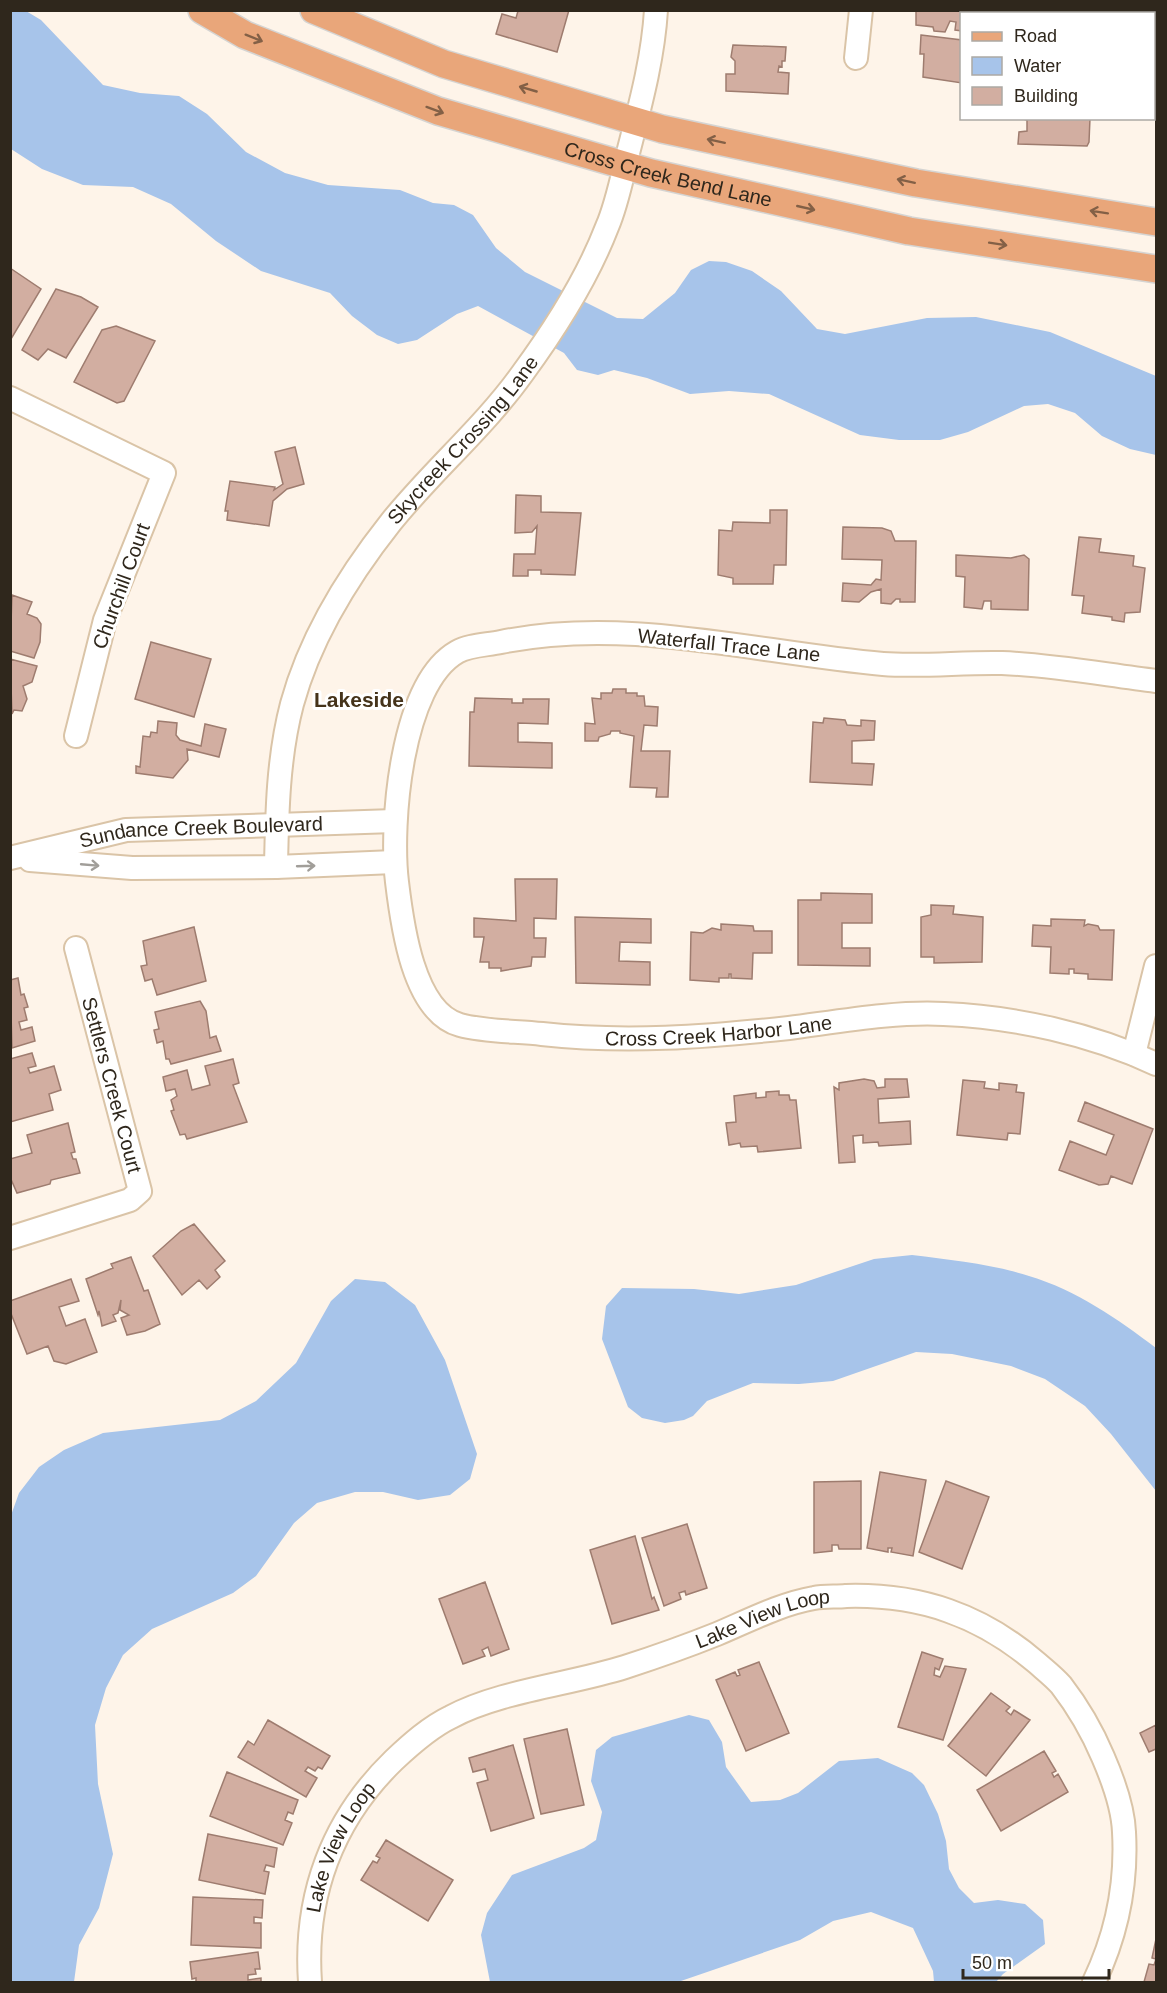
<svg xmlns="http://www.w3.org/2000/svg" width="1167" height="1993" viewBox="0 0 1167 1993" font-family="Helvetica,sans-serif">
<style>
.water{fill:#a7c4ea}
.building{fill:#d2aea1;stroke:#9e7c6f;stroke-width:1.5}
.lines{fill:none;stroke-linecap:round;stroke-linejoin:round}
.minor-casing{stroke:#dac4a7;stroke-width:26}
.major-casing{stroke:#d5d4d2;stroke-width:30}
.minor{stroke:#fff;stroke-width:22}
.major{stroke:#e9a67a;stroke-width:27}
.oneway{stroke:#836046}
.oneway2{stroke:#a19e99}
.labels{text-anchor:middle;stroke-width:6;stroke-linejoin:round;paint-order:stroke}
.street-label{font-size:20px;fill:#2f271c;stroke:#fff}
.neighbourhood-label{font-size:21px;font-weight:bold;fill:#45331a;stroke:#fff}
</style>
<rect width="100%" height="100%" fill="#fef4e9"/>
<path class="water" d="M11,11H26L41,20L103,85L140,93L179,96L207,114L246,152L285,173L328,185L400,190L433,203L454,205L473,215L496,248L525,272L617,318L643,319L675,293L691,270L709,261L726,262L752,271L781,291L817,329L845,334L927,318L976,317L1050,332L1156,376V455L1130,449L1102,436L1075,413L1048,404L1024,406L968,432L940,440H899L860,435L769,394L729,391L690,394L647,378L614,370L598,375L577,370L564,353L478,306L457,314L417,340L398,344L377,335L352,316L330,293L261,271L216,241L171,204L133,187L83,185L42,169L11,149Z
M912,1255C951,1260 992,1264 1029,1276C1076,1290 1118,1319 1156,1348V1491L1111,1434L1085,1406L1045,1379L1011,1366L952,1354L916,1352L833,1381L799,1384L753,1383L707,1401L693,1416L684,1420L665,1423L642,1418L628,1407L602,1339L606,1306L622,1288L694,1289L739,1294L796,1285L874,1259Z
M355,1279L385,1282L415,1305L445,1360L477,1454L470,1479L450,1495L418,1500L383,1492H355L317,1503L294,1523L256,1576L233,1593L152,1629L123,1655L106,1688L95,1725L98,1784L113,1854L99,1908L79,1945L74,1982H11L10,1518L19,1493L39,1467L64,1450L103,1433L220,1420L256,1401L296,1363L331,1301Z
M689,1715L709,1720L722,1742L726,1767L751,1802L780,1800L798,1793L839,1761L878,1758L912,1773L924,1785L938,1814L946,1841L949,1869L959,1888L974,1903L998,1900L1025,1904L1043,1920L1045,1944L1003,1974L996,1982H934L933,1971L913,1928L871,1912L833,1921L800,1940L678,1982H490L481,1935L487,1913L512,1875L584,1848L596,1840L602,1812L591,1781L596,1750L612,1737Z"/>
<path class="building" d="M515,10H569L557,52L496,34L502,14L516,18L518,11Z
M916,10H986V14H962V31L955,30L956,22L950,21L945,32L934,31L933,27L916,25Z
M1058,10H1106L1105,14H1057Z
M921,35L962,40V83L923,77L924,54H920Z
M733,45L786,47L785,61H782V67L779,66L778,72L789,73L788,94L726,91V74H735V61L731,57Z
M1019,118H1090L1089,142L1087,146L1018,144L1019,132L1027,131V120Z
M10,268L41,289L11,339H10Z
M56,289L81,297L98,307L66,358L48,349L38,360L22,350Z
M116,326L155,341L124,401L117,403L74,382L102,330Z
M295,447L304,484L287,489L273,501L269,526L227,520L228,511H225L230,481L275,487L274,490L283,484L275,452Z
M516,495L541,496V512L581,513L575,575L541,574V570H528V576H513L514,554H535L537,526L532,532L515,533Z
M770,510H787L786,565H774L773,584H733V578L718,575L719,530L732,531L733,522L770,523Z
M843,527L882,528L891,531L895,541H916L915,602H900V599H896L891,604L881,603V589L871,592L859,602L842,601L843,583L871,585L876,579L881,580L882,560L842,559Z
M1079,537L1101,539L1099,552L1134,556L1133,566L1145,568L1140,612L1125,613L1124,622L1112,620V617L1082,613L1084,596L1072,595Z
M956,555L1011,558L1024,555L1029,559L1028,610L991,609V601H984L982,609L964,607L965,577L956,576Z
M12,595L32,602L27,614L37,618L41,624L40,642L34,658L10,651Z
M151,642L211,659L194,717L135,699Z
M10,659L37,666L32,682L23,686L27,699L22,711L14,710L12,714Z
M613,689H626V693H637V696H644L645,706L658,707L657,726L644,725L641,751H670L668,797H656L657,788L630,787L634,736L620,733V731H611L610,734L599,737L598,741H585V723L595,724L592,698L601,699V693H612Z
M475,698L512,699V703H523V699H549L548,724L518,723V742L552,743V768L469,766L470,712H474Z
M824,718L845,720L847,725L861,726V720L875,721L874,740L852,741V763L874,764L872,785L810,782L813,722L823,723Z
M158,721L177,723L176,735L180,740L201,746L205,724L226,729L219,757L187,749L188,760L173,778L136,773V766L140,767L143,736L150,737L151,732L157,733Z
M515,879H557L556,919L534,918V938H546L545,957H532L531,966L501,971V968H489V962H480L484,937H474V918L516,921Z
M821,893L872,894V923H842V948H870V966L798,965V900H821Z
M931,905L954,906L953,914L983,917L982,962L934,963V957H921V917L931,915Z
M575,917L651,919V943L620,942L619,961L650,962V985L576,983Z
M1051,919L1085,920L1084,926L1088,924L1098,926L1100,930H1114L1112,980L1088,979V974L1074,973V969H1069V974L1050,973L1051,947L1032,946L1033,925L1051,926Z
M721,924L753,926L754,931H772V953H753L752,979L731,978V974H729V978H719V982L690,980L691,932L703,933L712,928L721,930Z
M194,927L206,981L157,995L152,979L145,981L141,966L147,965L143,941Z
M18,978L21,995L24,994L28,1007L24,1008L27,1020L19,1022L21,1030L32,1027L35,1041L12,1048L10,980Z
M200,1001L206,1011L210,1038L216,1036L221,1051L171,1064L169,1059H166L163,1041L157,1043L154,1030L159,1029L155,1012Z
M32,1053L36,1066L28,1068L30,1073L54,1066L61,1090L49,1094L53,1110L10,1122V1059Z
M233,1059L239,1083L233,1085L247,1122L187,1139L185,1134L180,1135L171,1111L174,1110L171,1100L177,1096L175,1089L166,1091L163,1077L187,1070L192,1090L210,1085L205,1066Z
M864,1079L874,1081L877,1088L885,1087V1079H907L909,1097L878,1099L879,1123L910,1121L911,1144L879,1146L878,1142L863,1143V1135L853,1136L855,1162L839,1163L834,1087L839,1090V1083Z
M963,1080L985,1082L984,1088L999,1090V1083L1017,1085L1016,1092L1024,1093L1020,1134L1008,1133L1007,1140L957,1135Z
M779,1091V1095H789L790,1100H796L801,1148L758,1152L757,1146L741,1147L740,1143L729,1145L726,1123L736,1122L734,1096L756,1093V1098L766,1097V1092Z
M1085,1102L1153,1129L1132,1184L1111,1176L1108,1184L1099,1185L1059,1170L1070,1141L1106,1155L1114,1135L1078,1121Z
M68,1123L75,1152L71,1153L73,1159H76L80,1173L51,1180L50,1184L17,1193L10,1177V1159L32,1153L27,1135Z
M194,1224L225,1261L215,1270L220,1277L207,1289L199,1280L182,1295L153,1256L181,1231Z
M131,1257L144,1291L148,1290L160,1324L145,1331L127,1335L121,1318L129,1315L120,1310L121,1300L118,1313L113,1315L116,1321L102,1326L99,1311L98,1315L86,1279L113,1268L111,1264Z
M71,1279L79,1301L59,1307L66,1326L85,1319L97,1352L66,1364L54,1361L48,1346L27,1354L10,1311V1301Z
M880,1472L926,1480L913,1556L891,1552L892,1548H888V1552L867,1548Z
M861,1481V1549H839L838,1545H832V1551L814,1553V1482Z
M946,1481L989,1497L962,1569L919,1552Z
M687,1524L707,1588L686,1595L685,1591L679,1593L681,1599L664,1606L642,1538Z
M635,1536L652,1599L654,1597L659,1610L612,1624L590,1550Z
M485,1582L509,1649L491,1656L488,1647L482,1650L485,1656L463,1664L439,1599Z
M922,1652L943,1659L939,1670L935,1668L934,1675L940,1677L945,1666L966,1669L943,1740L898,1727Z
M759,1662L789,1733L746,1751L716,1680L735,1672L737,1676L740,1675L738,1670Z
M991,1693L1010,1707L1006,1711L1011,1715L1014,1710L1030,1720L986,1776L948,1746Z
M268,1720L330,1756L322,1769L318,1767L315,1771L308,1767L305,1771L317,1778L306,1797L238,1757L248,1741L254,1745Z
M1156,1725V1749L1149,1752L1140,1733Z
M567,1729L584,1805L541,1814L524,1739Z
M513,1745L534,1818L491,1831L477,1783L488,1780L485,1769L473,1772L469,1758Z
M1044,1751L1056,1771L1052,1773L1054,1777L1058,1774L1068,1792L1001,1831L977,1790Z
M227,1772L298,1800L293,1814L288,1812L285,1820L292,1823L283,1845L210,1816Z
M208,1834L277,1848L274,1867L266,1865L264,1871L269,1872L265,1894L199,1880Z
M386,1840L453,1880L428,1921L361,1880L373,1861L377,1863L380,1858L376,1856Z
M193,1897L263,1900L262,1918L254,1917V1923H261V1948L191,1945Z
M1156,1939V1982H1144L1149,1964L1154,1965L1156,1959L1152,1958Z
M258,1952L260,1969H255L256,1974L248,1975V1980L261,1978V1982H196V1978L192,1979L190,1962Z"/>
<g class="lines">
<defs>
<g id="minor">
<path d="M856,58L861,10"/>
<path d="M10,398L164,473L105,620L76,736"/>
<path id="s1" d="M1156,681C1106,675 1053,665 1002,663C963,662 922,667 883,664C756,653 628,616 501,642C487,645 469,645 457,652C401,684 390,824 397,882C402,924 413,1012 460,1025C486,1032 516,1031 542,1034C625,1043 706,1037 789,1028C836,1022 897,1011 944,1014C1015,1017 1092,1034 1156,1064"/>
<path id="s2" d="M10,858L126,830L394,821"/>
<path d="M30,860L132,868L276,867L394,862"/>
<path id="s3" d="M276,867C277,813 278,757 292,704C310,638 349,575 391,522C432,471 484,427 522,374C555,329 587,279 607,227C617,204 622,177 628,153C640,106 653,59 656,10"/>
<path d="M1134,1054L1156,966"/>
<path d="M10,1238L130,1200L140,1191L76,948"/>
<path id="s4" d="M310,1982C304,1896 332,1820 394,1760C411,1744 430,1727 451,1717C499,1691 572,1684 625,1667C656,1657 687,1646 717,1634C748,1621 780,1604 814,1598C824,1596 836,1597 846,1596C920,1594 981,1615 1037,1663C1045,1670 1054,1677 1061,1685C1078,1707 1092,1731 1103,1757C1113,1780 1123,1807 1124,1832C1127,1885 1117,1934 1094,1982"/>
</g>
<g id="major">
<path id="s5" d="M202,10L245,35L438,111L651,173L909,231L1156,269"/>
<path d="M314,10L444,64L662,129L916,183L1156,222"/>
</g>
</defs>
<use href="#minor" class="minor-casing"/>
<use href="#major" class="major-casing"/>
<use href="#minor" class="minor"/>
<use href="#major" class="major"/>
</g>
<defs><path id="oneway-shaft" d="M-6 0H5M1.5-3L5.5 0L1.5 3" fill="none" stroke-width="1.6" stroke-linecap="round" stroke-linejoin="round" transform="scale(1.5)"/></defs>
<g class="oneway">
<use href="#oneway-shaft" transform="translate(254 38) rotate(22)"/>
<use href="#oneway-shaft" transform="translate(528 89) rotate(-164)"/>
<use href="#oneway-shaft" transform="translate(435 110) rotate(20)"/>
<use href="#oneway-shaft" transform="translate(716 141) rotate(-168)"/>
<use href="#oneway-shaft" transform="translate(906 181) rotate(-168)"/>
<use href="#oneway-shaft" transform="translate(806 208) rotate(13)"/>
<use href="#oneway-shaft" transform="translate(1099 212) rotate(-171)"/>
<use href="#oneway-shaft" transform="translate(998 244) rotate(9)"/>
</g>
<g class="oneway2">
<use href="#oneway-shaft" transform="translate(90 865) rotate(5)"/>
<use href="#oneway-shaft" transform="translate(306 866) rotate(-2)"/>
</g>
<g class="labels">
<g class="street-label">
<text dy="7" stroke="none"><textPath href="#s5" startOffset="496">Cross Creek Bend Lane</textPath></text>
<text dy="7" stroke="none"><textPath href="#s3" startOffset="482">Skycreek Crossing Lane</textPath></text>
<text transform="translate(121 586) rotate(-70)" y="7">Churchill Court</text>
<text transform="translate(729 645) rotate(6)" y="7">Waterfall Trace Lane</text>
<text dy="7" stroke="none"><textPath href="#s2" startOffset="194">Sundance Creek Boulevard</textPath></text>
<text dy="7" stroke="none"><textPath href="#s1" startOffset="1374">Cross Creek Harbor Lane</textPath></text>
<text transform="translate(112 1085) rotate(75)" y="7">Settlers Creek Court</text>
<text dy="7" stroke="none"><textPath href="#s4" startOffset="645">Lake View Loop</textPath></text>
<text dy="7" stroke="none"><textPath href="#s4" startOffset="141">Lake View Loop</textPath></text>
</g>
<g class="neighbourhood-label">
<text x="359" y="707">Lakeside</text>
</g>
</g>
<rect width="1167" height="1993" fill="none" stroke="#2f271c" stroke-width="24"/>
<rect x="960" y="12" width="195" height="108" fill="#ffffff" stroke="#aca9a4" stroke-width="1.5"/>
<rect x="972" y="32" width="30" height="9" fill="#e9a67a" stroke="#aca9a4" stroke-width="1.5"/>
<text x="1014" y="42" font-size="18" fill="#2f271c">Road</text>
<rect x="972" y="57" width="30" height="18" fill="#a7c4ea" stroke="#aca9a4" stroke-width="1.5"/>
<text x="1014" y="72" font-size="18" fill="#2f271c">Water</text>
<rect x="972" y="87" width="30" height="18" fill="#d2aea1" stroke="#aca9a4" stroke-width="1.5"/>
<text x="1014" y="102" font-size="18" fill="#2f271c">Building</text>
<path d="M963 1969v9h146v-9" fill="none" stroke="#2f271c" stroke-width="3"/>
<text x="972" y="1969" font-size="18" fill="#2f271c" stroke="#ffffff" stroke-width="4.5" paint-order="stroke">50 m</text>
</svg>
